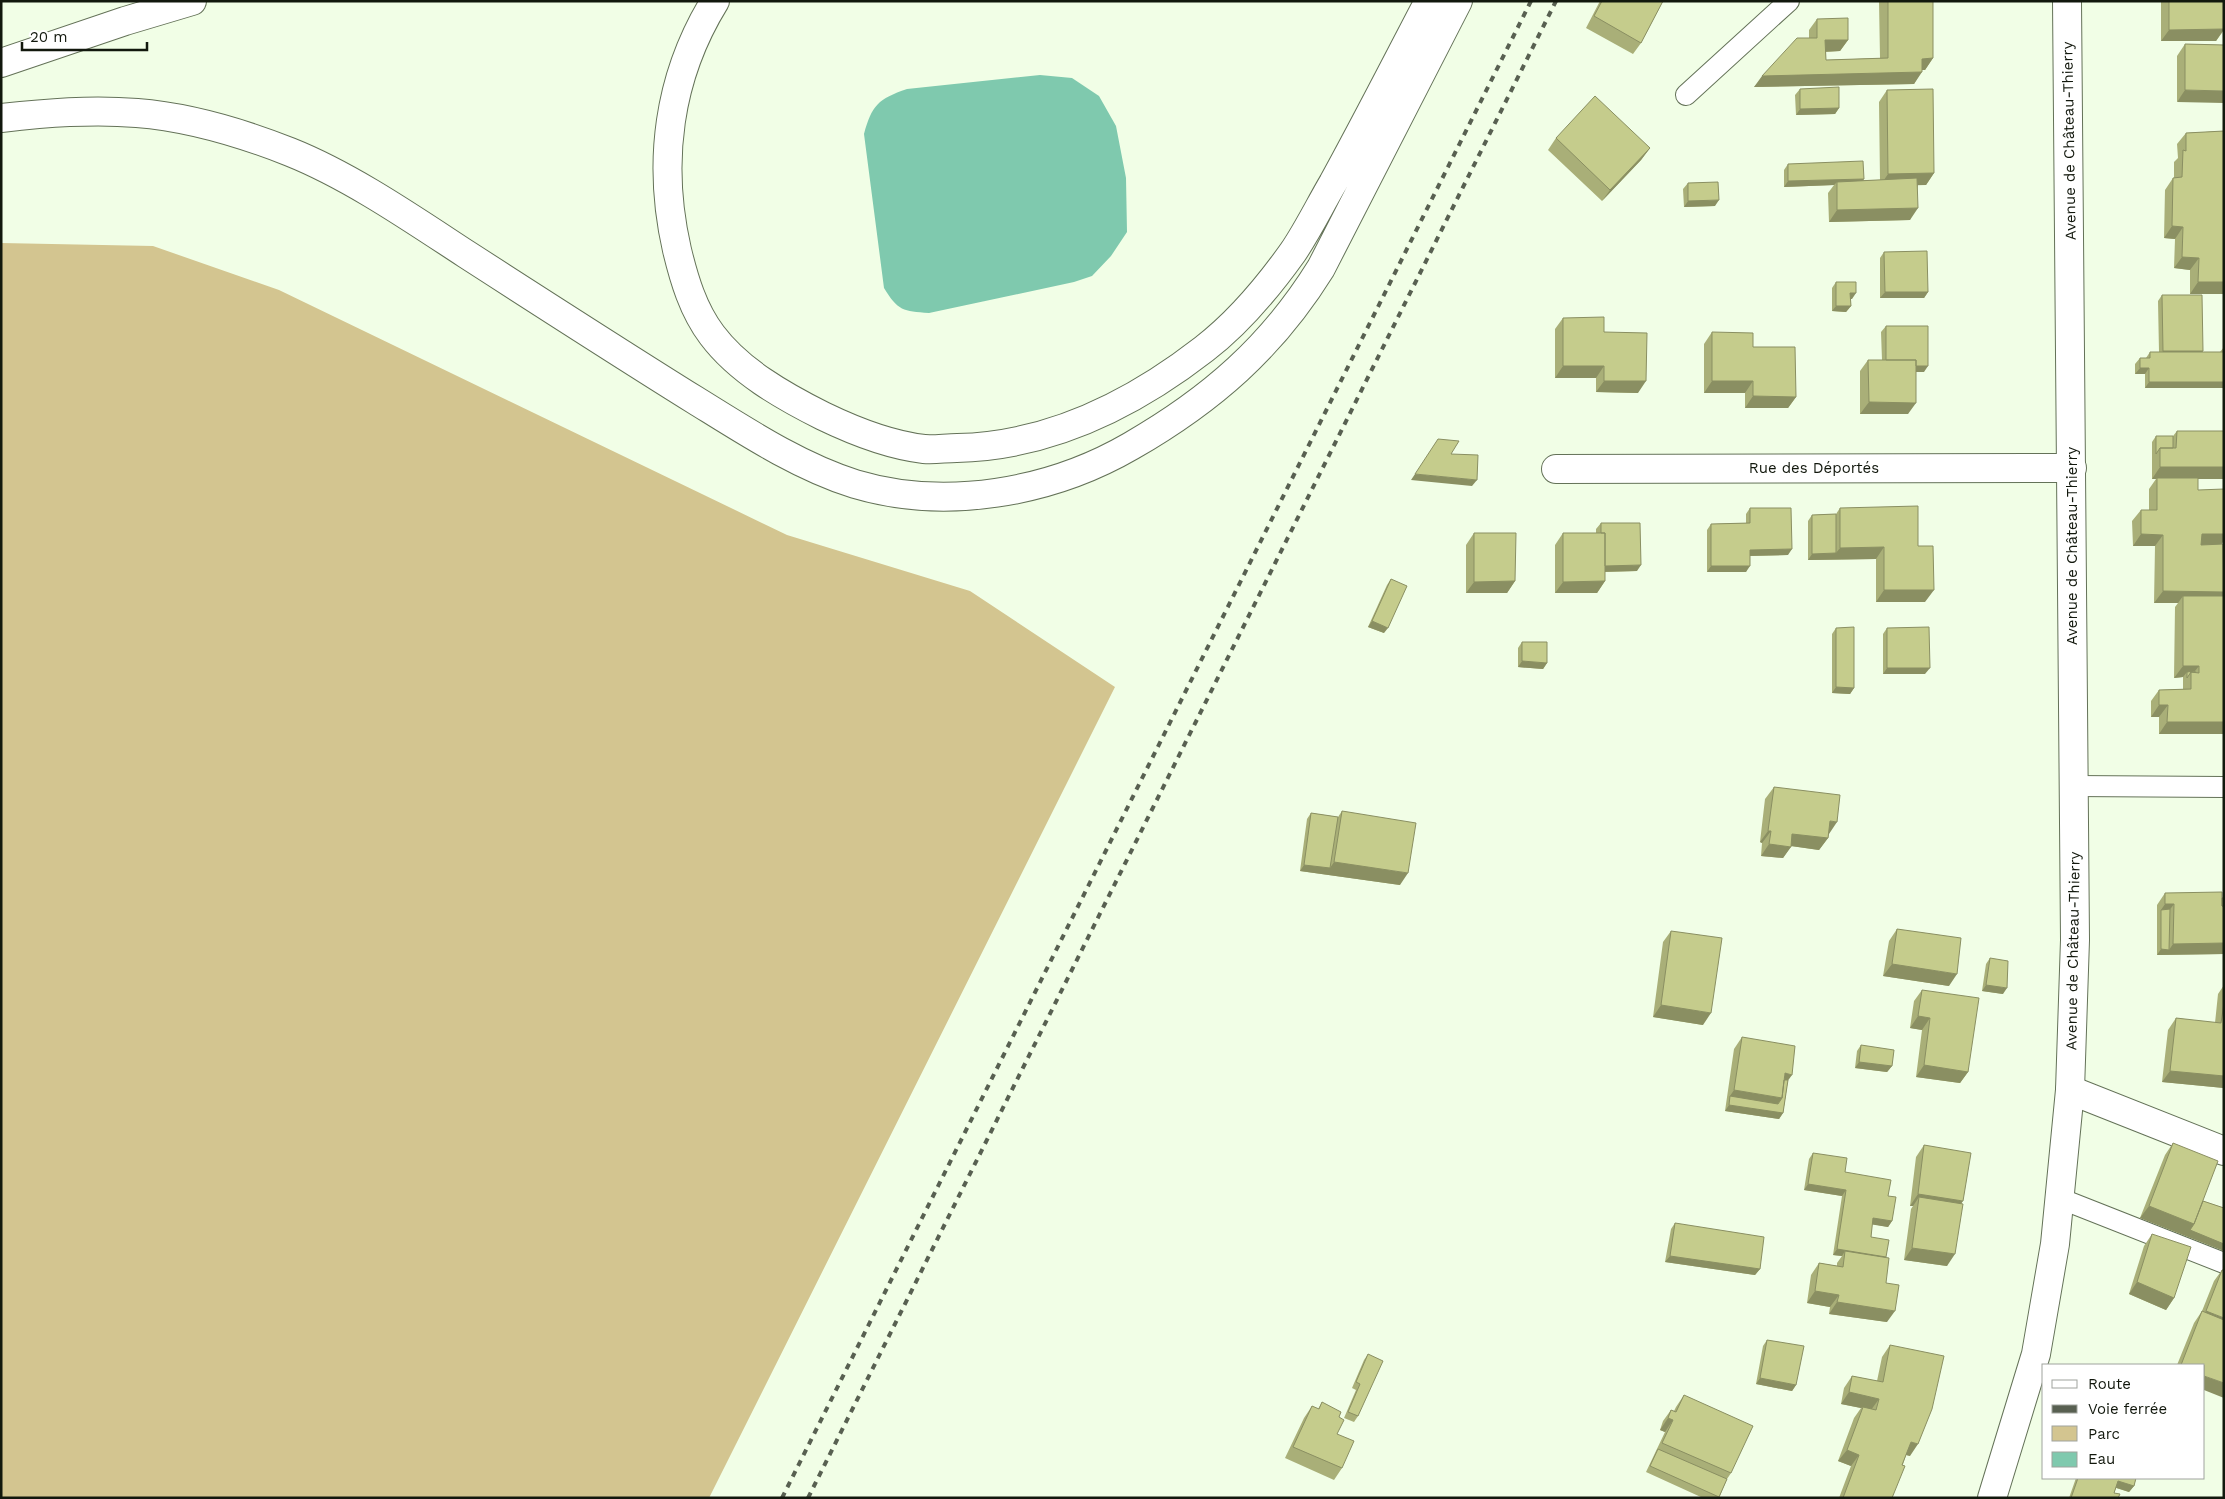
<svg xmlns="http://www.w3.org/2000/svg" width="2225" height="1499" viewBox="0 0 2225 1499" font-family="'Work Sans',sans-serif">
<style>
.green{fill:#d3c590}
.water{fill:#7fc9ae}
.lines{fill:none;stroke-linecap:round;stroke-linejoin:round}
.service-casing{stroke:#647258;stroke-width:22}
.minor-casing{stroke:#647258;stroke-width:30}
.primary-casing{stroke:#647258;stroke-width:30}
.trunk-casing{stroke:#647258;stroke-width:30}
.service{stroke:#fff;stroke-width:20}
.minor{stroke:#fff;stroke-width:28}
.primary{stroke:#fff;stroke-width:28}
.trunk{stroke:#fff;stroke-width:28}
.rail{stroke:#586051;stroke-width:4;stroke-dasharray:6 6;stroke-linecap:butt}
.wall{fill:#a9af78}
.shaded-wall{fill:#8a8f62}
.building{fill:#c5cc8c;stroke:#8a8f62}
.labels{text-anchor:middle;stroke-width:4.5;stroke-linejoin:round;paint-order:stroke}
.street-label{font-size:15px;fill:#12180d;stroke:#fff}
</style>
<rect width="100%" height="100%" fill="#f1fee6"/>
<path class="green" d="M1,243L153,246L279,290L787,535L970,591L1115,687L709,1498H1Z"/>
<path class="water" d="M1040,75L1072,78L1099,96L1116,126L1126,178L1127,232L1111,256L1092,276L1074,282L929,313C903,311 898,311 884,288L864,134C872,105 878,99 907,89Z"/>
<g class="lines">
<defs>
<path id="service" d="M1686,95L1789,1
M2074,786L2224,787
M2059,1198L2224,1263"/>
<path id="minor" d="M1556,469L2072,468
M2070,1090L2224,1151"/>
<path id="primary" d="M1992,1498L2036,1354L2055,1244L2070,1090L2075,940L2067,1"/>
<path id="trunk" d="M715,1C668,77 657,163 677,250C684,279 693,310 712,335C739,371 783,396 823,416C854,431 889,445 924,449C934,450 946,448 957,448C1049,446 1132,405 1204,349C1238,323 1268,287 1293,252C1308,230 1320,205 1333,183C1366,123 1397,62 1429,1
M1,63L125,21L192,1
M1,118C46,113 92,109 137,113C188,117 242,133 290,152C350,176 411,218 466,254C542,303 618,352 695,400C745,431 798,466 855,484C945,511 1050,493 1131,446C1211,400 1272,347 1321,268L1458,1"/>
</defs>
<use href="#service" class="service-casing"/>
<use href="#minor" class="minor-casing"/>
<use href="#primary" class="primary-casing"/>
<use href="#trunk" class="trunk-casing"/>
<use href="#service" class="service"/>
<use href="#minor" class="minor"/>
<use href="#primary" class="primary"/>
<use href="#trunk" class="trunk"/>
<path class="rail" d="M782,1498L1531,1
M808,1498L1556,1"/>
</g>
<path class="wall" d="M1600,1H1663L1641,43L1633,54L1586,28Z
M1879,1H1933V58L1925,70H1922L1914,84L1754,87L1809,38V30L1817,19L1848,40L1840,51L1826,52V60L1880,58Z
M2161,1H2224V30L2216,41H2161Z
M2185,44L2224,45L2177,102V56Z
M1800,89L1839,108L1835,114L1796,115L1795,95Z
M1887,90L1934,173L1926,185H1918L1910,220L1829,222L1828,193L1834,185L1784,187V170L1788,164L1864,179L1862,180H1880L1879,102Z
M2224,131V294H2190V270L2174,268L2175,239L2164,238L2165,190L2173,178H2174V162L2178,158L2177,144L2186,133Z
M1556,138L1650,148L1641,160L1602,201L1548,150Z
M1688,183L1715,206L1684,207L1683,189Z
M1884,252L1928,292L1924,298H1880V258Z
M1836,282L1852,299H1850L1851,306L1846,312L1832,311V288Z
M2162,295L2203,351L2202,352H2220L2224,347V388H2145V374H2135V364L2140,358H2146L2150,352H2159L2158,301Z
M1563,318L1604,332L1638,393L1596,392V378H1555V329Z
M1886,326L1924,372H1916L1908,414H1860V371L1868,360H1882L1881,332Z
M1712,332L1796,397L1788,408H1745V393H1704V344Z
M2177,431H2224V479H2198V490L2221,544L2224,734H2159V717H2151V701L2159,690L2183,689V677L2174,678L2175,607L2178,603H2154L2155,546H2133L2132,521L2141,510H2149V489L2156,479H2152V442L2156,436H2173Z
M1750,508L1788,555L1750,556L1746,572H1707V530L1711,524L1746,523V514Z
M1840,508L1918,546L1925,602H1876V559L1808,560V521L1812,515L1836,514Z
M1601,523L1637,571L1605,572V581L1597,593H1555V545L1563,533H1596V529Z
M1474,533L1515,581L1507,593H1466V545Z
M1391,579L1384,633L1368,627L1387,585Z
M1836,628L1854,688L1850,694L1832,693V634Z
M1887,628L1925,674H1883V634Z
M1522,642L1547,663L1543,669L1518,667V648Z
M1774,787L1829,834L1828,838L1819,850L1791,846L1783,858L1761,856L1762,843L1760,842L1765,799Z
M1342,811L1400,885L1300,871L1307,819L1311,813L1338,817Z
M2165,893L2224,898V954L2157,955V905Z
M1897,929L1949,986L1883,976L1889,941Z
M1671,931L1703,1025L1653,1017L1663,942Z
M1990,958L2003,994L1982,991L1986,964Z
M2224,985V1088L2162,1082L2168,1030L2176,1018L2215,1023L2218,994Z
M1922,990L1968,1072L1960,1083L1916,1077L1922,1030L1910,1028L1914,1001Z
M1742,1037L1788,1080L1783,1113L1779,1119L1725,1111L1734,1049Z
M1861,1045L1892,1066L1887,1072L1855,1068L1857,1051Z
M2173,1143L2203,1201L2224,1208V1251L2140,1218L2165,1155Z
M1924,1145L1962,1203L1947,1266L1904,1260L1911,1209L1913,1206H1910L1916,1157Z
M1813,1153L1845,1172L1888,1196L1892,1221L1888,1227L1872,1224L1871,1237L1886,1257V1283L1887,1322L1829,1314L1830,1307L1807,1303L1811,1275L1819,1263L1837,1266V1263L1842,1256L1833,1255L1842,1196L1804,1190L1809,1159Z
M1675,1223L1760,1269L1755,1275L1665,1262L1671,1229Z
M2152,1234L2174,1298L2166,1310L2129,1294L2144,1246Z
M2222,1270L2204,1365H2177L2194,1323L2202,1311L2214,1281Z
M1767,1340L1796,1385L1792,1391L1756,1384L1763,1346Z
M1890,1345L1910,1456L1906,1455L1892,1498H1839L1851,1466L1838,1461L1854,1418L1861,1408L1841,1404L1844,1388L1852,1376L1877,1381L1882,1357Z
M1368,1354L1358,1416L1354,1422L1344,1418L1356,1390L1352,1388L1364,1360Z
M1684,1395L1731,1473L1727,1479L1719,1498H1703L1646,1472L1665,1432L1660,1430L1663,1421L1671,1410L1674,1411L1676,1407Z
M1322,1402L1339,1417L1337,1434L1342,1468L1334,1480L1285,1458L1304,1418L1312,1406L1318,1409Z
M2076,1478H2136L2134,1486L2129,1492L2116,1488L2114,1493L2118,1498H2069Z"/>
<path class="shaded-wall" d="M2224,29L2216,41H2161L2169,30Z
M1825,40H1848L1840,51L1817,52Z
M1933,58L1925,70H1913L1922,59Z
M1922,72L1914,84L1754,87L1762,76Z
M2185,90L2224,91V103L2177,102Z
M1839,108L1835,114L1796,115L1800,109Z
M1650,148L1641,160L1602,201L1610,190Z
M1934,173L1926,185L1880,186L1888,174Z
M1864,179L1859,185L1837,182L1834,185L1784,187L1788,181Z
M1719,200L1715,206L1684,207L1688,201Z
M1918,208L1910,220L1829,222L1837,210Z
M2172,226L2183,227L2175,239L2164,238Z
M2182,257L2199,258L2190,270L2174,268Z
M2198,282H2224V294H2190Z
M1885,292H1928L1924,298H1880Z
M1850,293H1856L1852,299H1846Z
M1836,306H1851L1846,312L1832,311Z
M2163,351H2203L2199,357H2159Z
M1563,366H1604L1596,378H1555Z
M1887,366H1928L1924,372H1882Z
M2140,368H2149L2145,374H2135Z
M1604,381H1646L1638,393L1596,392Z
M1712,381H1753L1745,393H1704Z
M2149,382H2224V388H2145Z
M1753,396L1796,397L1788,408H1745Z
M1869,402L1916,403L1908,414H1860Z
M2160,467H2224V479H2157V478L2156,479H2152Z
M1415,474L1477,480L1472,486L1411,480Z
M2141,534L2163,535L2155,546H2133Z
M2202,534H2224V541L2220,546H2194Z
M1884,547L1876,559L1808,560L1812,554L1836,553L1840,548Z
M1792,549L1788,555L1746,556L1750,550Z
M1641,565L1637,571L1596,572L1601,566Z
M1711,566H1750L1746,572H1707Z
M1515,581L1507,593H1466L1474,582Z
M1605,581L1597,593H1555L1563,582Z
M1884,590H1934L1925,602H1876Z
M2163,591L2224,592V604L2183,596L2178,603H2154Z
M1372,621L1388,628L1384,633L1368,627Z
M1522,661L1547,663L1543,669L1518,667Z
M2183,666H2199L2191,676V672H2187L2183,677L2174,678Z
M1887,668H1930L1925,674H1883Z
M1836,687L1854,688L1850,694L1832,693Z
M2159,705H2168L2159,717H2151Z
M2167,722H2224V734H2159Z
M1830,821L1837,822L1829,834L1822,832Z
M1768,831H1771L1762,843L1760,842Z
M1792,834L1828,838L1819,850L1784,845Z
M1769,844L1791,847L1783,858L1761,856Z
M1334,862L1408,873L1400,885L1300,871L1304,865L1330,868Z
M2165,904H2174L2166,915L2161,910Z
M2224,943V954L2157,955L2161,949L2169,950L2173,944Z
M1892,964L1957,974L1949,986L1883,976Z
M1986,985L2007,988L2003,994L1982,991Z
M1661,1005L1711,1013L1703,1025L1653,1017Z
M1918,1016L1930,1018L1922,1030L1910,1028Z
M1859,1062L1892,1066L1887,1072L1855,1068Z
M1924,1065L1968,1072L1960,1083L1916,1077Z
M2170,1071L2224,1076V1088L2162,1082Z
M1785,1073L1792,1075L1784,1086Z
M1734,1090L1782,1098L1773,1110L1730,1096Z
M1729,1105L1783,1113L1779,1119L1725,1111Z
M1808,1184L1846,1190L1842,1196L1804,1190Z
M1918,1194L1963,1201L1955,1212L1919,1197L1913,1206H1910Z
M2149,1206L2194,1224L2224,1244V1251L2140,1218Z
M1873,1218L1892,1221L1888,1227L1869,1224Z
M1912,1248L1955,1254L1947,1266L1904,1260Z
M1837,1249L1886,1257L1882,1263L1845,1251L1842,1256L1833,1255Z
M1670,1256L1760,1269L1755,1275L1665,1262Z
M2137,1282L2174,1298L2166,1310L2129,1294Z
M1815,1291L1839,1295L1830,1307L1807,1303Z
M1837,1302L1895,1311L1887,1322L1829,1314Z
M2206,1311L2224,1318V1333L2198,1322Z
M2204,1376L2224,1383V1398L2204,1390Z
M1760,1378L1796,1385L1792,1391L1756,1384Z
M1849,1392L1879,1399L1871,1410L1863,1407L1861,1408L1841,1404Z
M1668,1418L1673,1420L1665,1432L1660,1430Z
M1911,1442L1918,1444L1910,1456L1903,1454Z
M1847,1450L1859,1455L1851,1466L1838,1461Z
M2118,1481L2134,1486L2129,1492L2114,1487Z"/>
<path class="building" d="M1602,1H1663L1641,43L1594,16Z
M1888,1H1933V58L1922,59V72L1762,76L1797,38H1817V19L1848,18V40H1825L1826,60L1888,58Z
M2169,1H2224V29L2169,30Z
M2185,44L2224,45V91L2185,90Z
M1839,87V108L1800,109V89Z
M1933,89L1934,173L1888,174L1887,90Z
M1595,96L1650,148L1610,190L1556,138Z
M2224,131V282H2198L2199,258L2182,257L2183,227L2172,226L2173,178L2182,177L2183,150L2186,151V133Z
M1863,161L1864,179L1788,181V164Z
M1917,178L1918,208L1837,210V182Z
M1718,182L1719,200L1688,201V183Z
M1927,251L1928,292H1885L1884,252Z
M1836,282H1856V293H1850L1851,306H1836Z
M2162,295H2202L2203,351H2163Z
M1604,317V332L1647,333L1646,381H1604V366H1563V318Z
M1886,326H1928V366H1916V360H1886Z
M1712,332L1753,333V347H1795L1796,397L1753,396V381H1712Z
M2150,352H2224V382H2149V368H2140V358H2150Z
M1868,360H1916V403L1869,402Z
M2177,431H2224V467H2160V448H2176Z
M2156,436H2173V448H2160L2156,454Z
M1438,439L1459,441L1451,454L1478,455L1477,480L1415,474Z
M2157,478H2198V490L2224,489V534H2202L2201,545L2223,544L2224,592L2163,591V535L2141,534V510H2157Z
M1918,506V546H1933L1934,590H1884V547L1840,548V508Z
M1750,508H1791L1792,549L1750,550V566H1711V524L1750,523Z
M1836,514V553L1812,554V515Z
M1601,523H1640L1641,565L1605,566V533H1601Z
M1474,533H1516L1515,581L1474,582Z
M1563,533H1605V581L1563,582Z
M1391,579L1407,586L1388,628L1372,621Z
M2183,596H2224V722H2167L2168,705H2159V690L2191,689V672L2199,673V666H2183Z
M1854,627V688L1836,687V628Z
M1929,627L1930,668H1887V628Z
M1522,642H1547V663L1522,661Z
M2195,671V672H2191L2187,678V672Z
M1774,787L1840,795L1837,822L1830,821L1828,838L1792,834L1791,847L1769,844L1771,831H1768Z
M1342,811L1416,823L1408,873L1334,862Z
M1311,813L1338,817L1330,868L1304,865Z
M2222,892V906H2224V943L2173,944L2174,904H2165V893Z
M2222,898H2224V906H2222Z
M2170,909L2169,950L2161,949V910Z
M1897,929L1961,938L1957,974L1892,964Z
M1671,931L1722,938L1711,1013L1661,1005Z
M1990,958L2008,961L2007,988L1986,985Z
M1922,990L1979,998L1968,1072L1924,1065L1930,1018L1918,1016Z
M2224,1003V1076L2170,1071L2176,1018L2221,1023Z
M1742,1037L1795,1046L1792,1075L1785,1073L1782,1098L1734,1090Z
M1861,1045L1894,1050L1892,1066L1859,1062Z
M1784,1080H1788L1783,1113L1729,1105L1730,1096L1778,1104L1782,1098Z
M2173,1143L2218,1161L2194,1224L2149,1206Z
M1924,1145L1971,1153L1963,1201L1918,1194Z
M1813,1153L1847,1158L1845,1172L1891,1180L1888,1196L1896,1197L1892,1221L1873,1218L1871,1237L1889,1240L1886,1257L1837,1249L1846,1190L1808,1184Z
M1919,1197L1963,1204L1955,1254L1912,1248Z
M2203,1201L2224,1208V1244L2190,1230L2194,1224Z
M1675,1223L1764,1237L1760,1269L1670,1256Z
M2152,1234L2191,1247L2174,1298L2137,1282Z
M1845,1251L1889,1258L1886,1283L1899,1285L1895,1311L1837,1302L1839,1295L1815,1291L1819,1263L1843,1267Z
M2222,1270H2224V1318L2206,1311Z
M2202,1311L2224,1320V1383L2204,1376V1365H2181Z
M1767,1340L1804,1346L1796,1385L1760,1378Z
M1890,1345L1944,1356L1932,1409L1918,1444L1911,1442L1902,1465L1905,1466L1892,1498H1843L1859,1455L1847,1450L1863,1407L1876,1410L1879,1399L1849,1392L1852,1376L1883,1382Z
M1368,1354L1383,1361L1358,1416L1348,1412L1360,1384L1356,1382Z
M1684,1395L1753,1426L1731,1473L1662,1443L1673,1420L1668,1418L1671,1410L1676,1412Z
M1322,1402L1341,1412L1339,1417L1344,1420L1337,1434L1354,1441L1342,1468L1293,1447L1312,1406L1319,1409Z
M1658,1449L1727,1479L1719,1497L1650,1466Z
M2078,1478H2136L2134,1486L2118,1481L2114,1493L2120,1494L2118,1498H2071Z"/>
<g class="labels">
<g class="street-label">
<text transform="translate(2069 141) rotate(-91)" y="5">Avenue de Château-Thierry</text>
<text x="1814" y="473">Rue des Déportés</text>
<text transform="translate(2072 546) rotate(-90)" y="5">Avenue de Château-Thierry</text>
<text transform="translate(2073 951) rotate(-89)" y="5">Avenue de Château-Thierry</text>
</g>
</g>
<rect width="2225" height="1499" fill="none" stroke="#12180d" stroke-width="5"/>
<rect x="2042" y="1364" width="162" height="115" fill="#ffffff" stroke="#a0a39e"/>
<rect x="2052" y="1380" width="25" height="8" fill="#ffffff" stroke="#a0a39e"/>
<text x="2088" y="1389" font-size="15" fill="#12180d">Route</text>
<rect x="2052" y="1405" width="25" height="8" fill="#586051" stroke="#a0a39e"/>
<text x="2088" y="1414" font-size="15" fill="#12180d">Voie ferrée</text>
<rect x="2052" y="1426" width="25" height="15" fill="#d3c590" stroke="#a0a39e"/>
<text x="2088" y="1439" font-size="15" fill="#12180d">Parc</text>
<rect x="2052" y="1452" width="25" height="15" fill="#7fc9ae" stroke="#a0a39e"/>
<text x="2088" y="1464" font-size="15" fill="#12180d">Eau</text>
<path d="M22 42v8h125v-8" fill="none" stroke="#12180d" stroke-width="2.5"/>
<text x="30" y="42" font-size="15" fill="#12180d" stroke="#ffffff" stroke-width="4" paint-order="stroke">20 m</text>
</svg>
